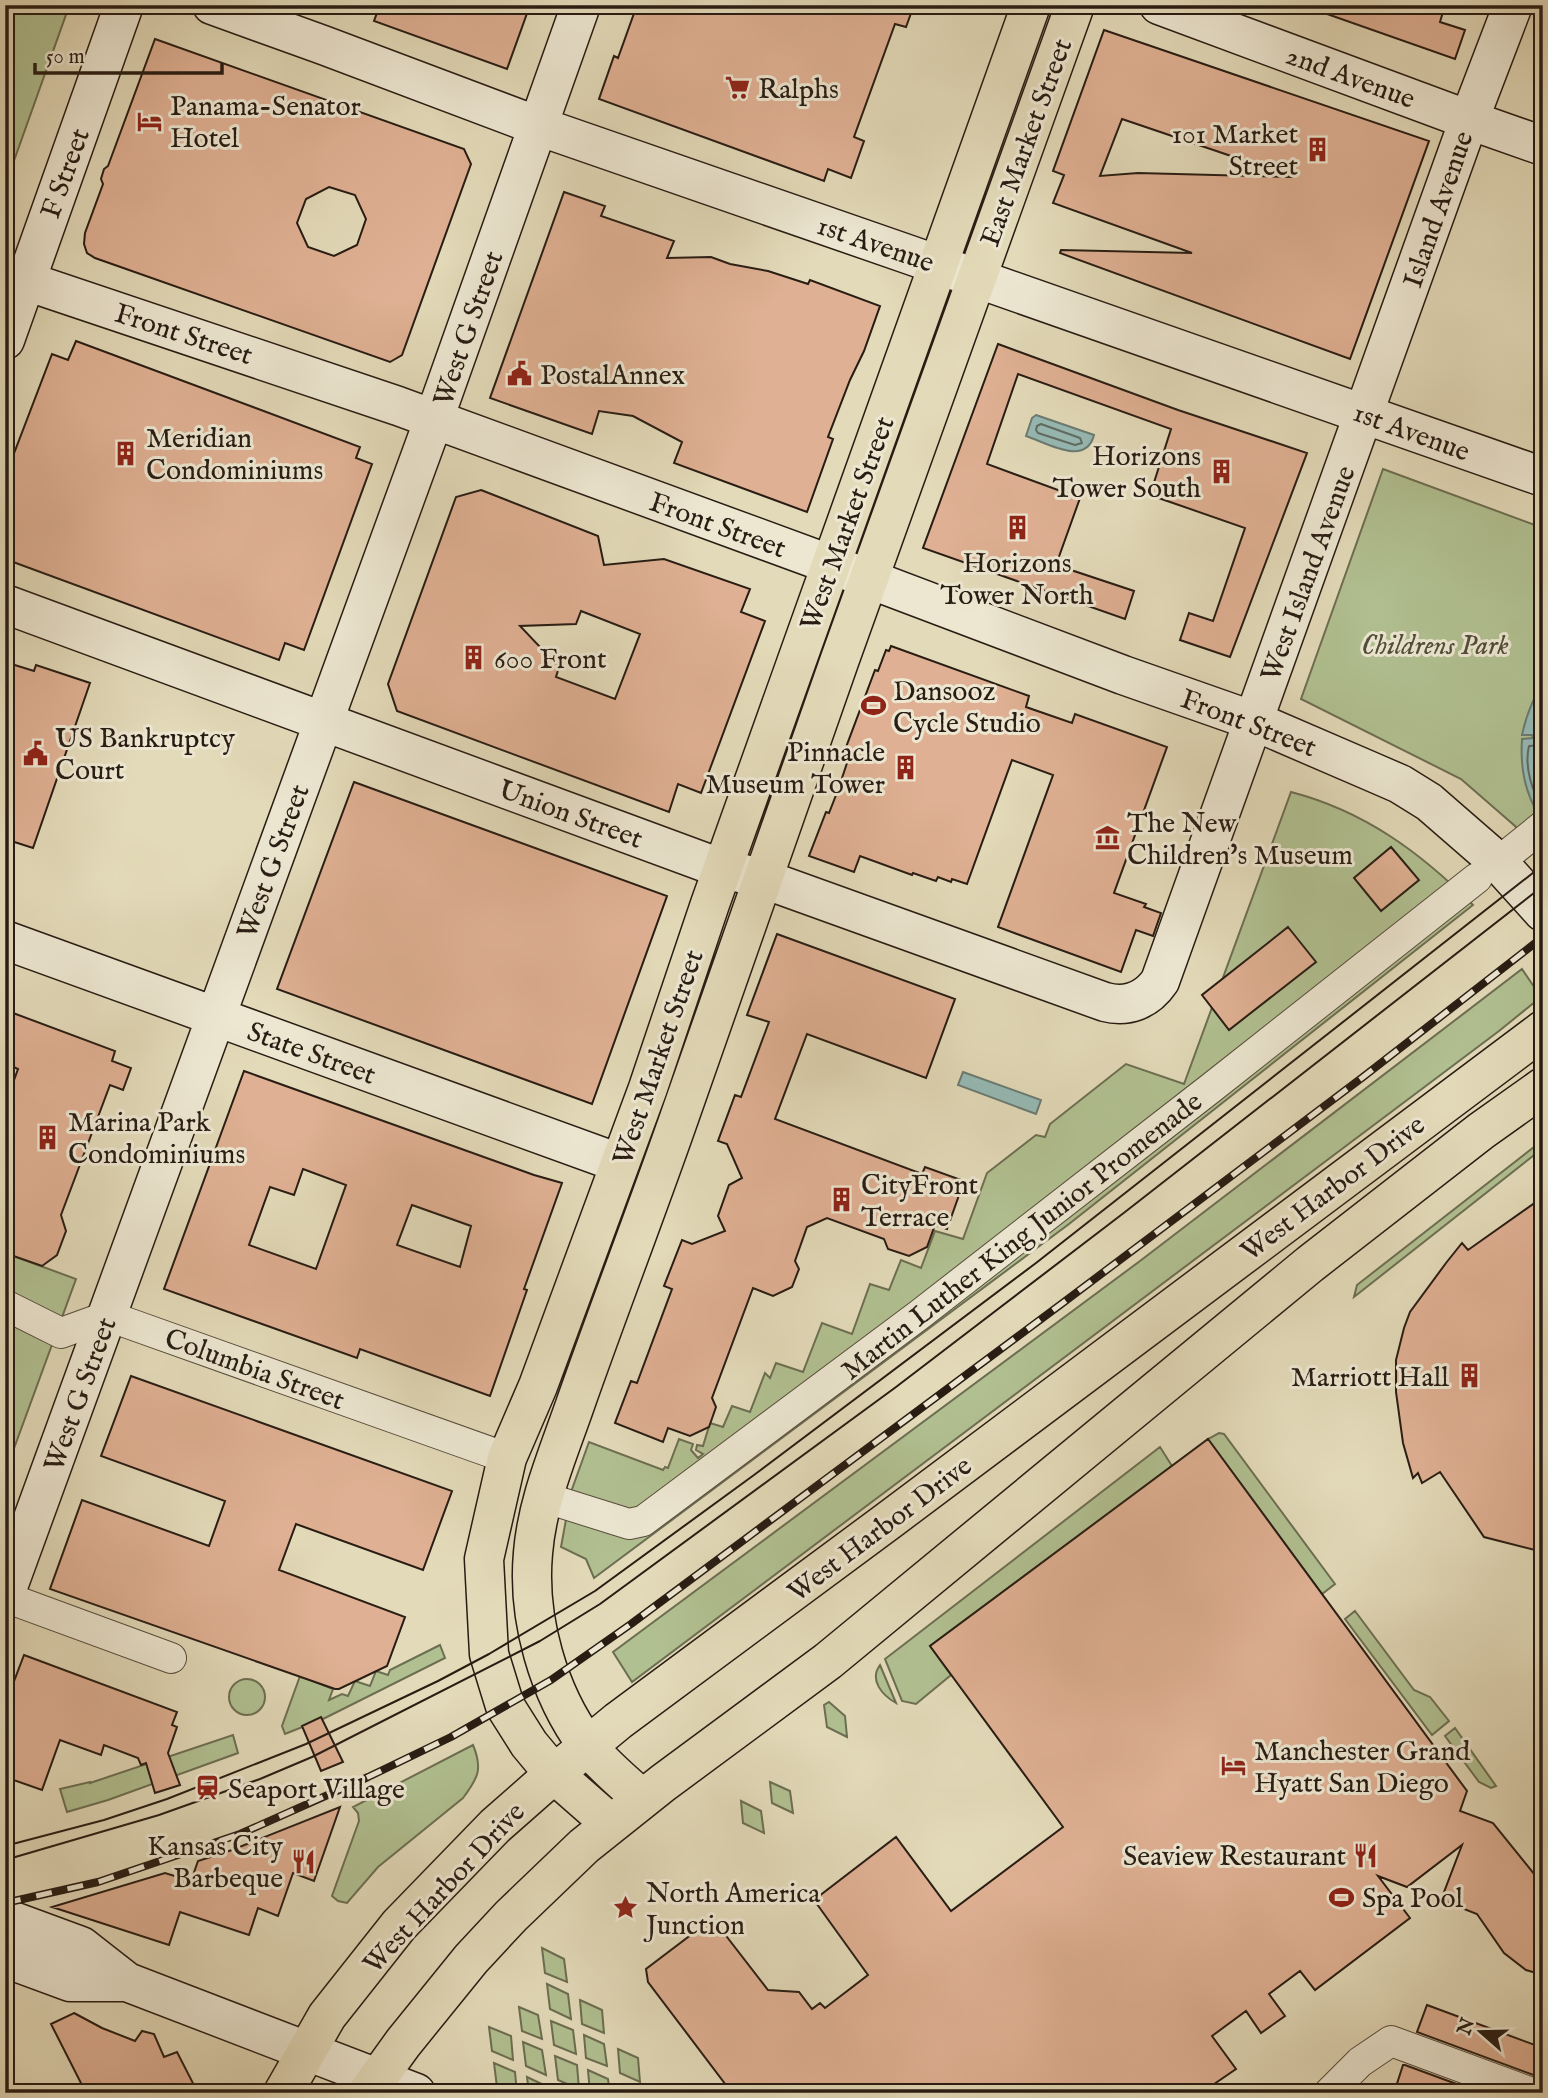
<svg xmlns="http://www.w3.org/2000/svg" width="1548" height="2098" viewBox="0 0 1548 2098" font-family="'IM FELL English',serif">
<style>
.green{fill:#b1c091;stroke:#6c6e52;stroke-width:2}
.water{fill:#96bab5;stroke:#6a7b74;stroke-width:2}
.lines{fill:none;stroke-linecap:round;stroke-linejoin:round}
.shore{stroke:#5f6b64;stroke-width:2}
.building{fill:#dfb093;stroke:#281c13;stroke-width:2;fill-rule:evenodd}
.street-casing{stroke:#574c3c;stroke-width:32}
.secondary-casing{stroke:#281c13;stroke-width:41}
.primary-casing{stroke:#281c13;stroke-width:41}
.street{stroke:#ede7d2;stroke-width:30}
.secondary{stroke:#ede7d2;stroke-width:38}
.primary{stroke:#e3dab9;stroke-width:38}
.tram{stroke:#281c13;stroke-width:2}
.rail-casing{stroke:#281c13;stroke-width:8}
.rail{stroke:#ede7d2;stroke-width:5;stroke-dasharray:16;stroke-linecap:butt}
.labels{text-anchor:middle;stroke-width:6;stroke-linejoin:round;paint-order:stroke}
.street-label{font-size:28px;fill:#281c13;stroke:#ede7d2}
.poi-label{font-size:28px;fill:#281c13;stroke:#ede7d2;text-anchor:start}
.park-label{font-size:28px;font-style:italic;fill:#514d39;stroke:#ede7d2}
</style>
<rect width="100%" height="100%" fill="#e3dab9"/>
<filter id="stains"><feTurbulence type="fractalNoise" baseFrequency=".00286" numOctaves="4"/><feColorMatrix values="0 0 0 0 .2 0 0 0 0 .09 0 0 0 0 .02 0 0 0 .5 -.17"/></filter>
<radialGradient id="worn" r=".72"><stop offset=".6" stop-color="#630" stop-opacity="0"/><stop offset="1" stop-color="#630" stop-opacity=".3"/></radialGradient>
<path class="green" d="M5,5H57L68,9L5,186Z
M1383,469L1543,528V858L1515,826L1461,779L1301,699Z
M1291,792C1364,811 1420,852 1473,905L1069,1224L594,1578L586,1559L561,1547L571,1492L589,1442L663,1470L665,1467L668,1468L679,1439L693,1444L691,1450L698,1458L703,1454L696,1450L697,1445L703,1446L710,1423L723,1427L732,1406L750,1412L765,1373L770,1378L776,1363L803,1372L822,1323L852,1334L870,1284L889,1290L901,1260L921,1268L935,1231L963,1239L987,1173L1036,1135L1045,1137L1050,1124L1126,1064L1184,1084Z
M1522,969L1541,997L1499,1031L632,1682L613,1652L1140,1261Z
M1543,1140V1148L1354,1297L1357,1285Z
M5,1253L76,1279L5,1473Z
M1219,1433L1224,1434L1335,1584L1322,1594L1208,1439Z
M1160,1447L1172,1466L930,1646L951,1675L916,1704L902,1701L885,1659Z
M1355,1611L1414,1690L1430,1697L1449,1721L1432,1735L1345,1619Z
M440,1645L445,1658L325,1718L285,1734L282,1726L300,1676L333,1689L329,1700L342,1694L348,1696L355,1681L370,1686L376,1671L388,1675L390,1670Z
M880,1665L896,1703C882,1695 869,1680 880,1665Z
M229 1697a18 18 0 1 1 36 0a18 18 0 1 1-36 0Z
M829,1702L845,1716L847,1737L827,1727L824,1705Z
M1455,1728L1496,1786L1491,1788L1479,1782L1445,1736Z
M233,1735L238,1753L108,1800L67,1812L60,1789L90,1782V1783Z
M473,1745C483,1769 478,1778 463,1798L378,1867L347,1903L338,1901L332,1896L359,1821L358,1813L353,1807Z
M770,1782L790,1791L793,1813L772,1803Z
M741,1801L761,1811L764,1833L743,1823Z
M542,1948L564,1959L567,1982L545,1973Z
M547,1984L568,1994L571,2019L550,2009Z
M580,2000L602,2010L604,2033L582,2024Z
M519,2007L538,2015L542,2039L522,2031Z
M551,2021L573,2030L576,2054L554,2045Z
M489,2027L511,2036L513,2060L492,2051Z
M584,2035L604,2044L607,2066L586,2058Z
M523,2042L542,2050L546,2075L526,2066Z
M618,2049L638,2058L640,2082L620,2073Z
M555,2056L577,2065L579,2089L558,2080Z
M494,2063L515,2072L517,2093H511L497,2087Z
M588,2070L608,2079L610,2093H590Z
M527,2077L548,2087V2093H529Z"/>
<path class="water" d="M1036,415L1094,435C1086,467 1047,443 1026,436L1032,418Z
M1543,683V734L1538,735V738H1543V816L1540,818C1525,792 1520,769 1522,739L1533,738L1532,735H1522C1526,716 1532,700 1543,683Z
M963,1072L1041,1100L1036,1114L958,1085Z"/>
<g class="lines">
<path class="shore" d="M1041,424L1080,438L1082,443L1075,445L1038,433L1036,430L1037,426Z
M1543,745L1529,746C1524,767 1532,791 1543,809"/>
</g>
<path class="building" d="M380,5H530L507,69L374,21Z
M637,5H914L906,27L895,24L854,137L864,141L851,178L828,169L824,181L599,99L614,56L618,58Z
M1310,5H1445L1440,22L1465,30L1455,59L1310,8Z
M1104,30L1429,141L1350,359L1060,253L1061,250L1192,253L1053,203L1064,175L1053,171ZM1122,119L1293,177L1138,173L1100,176Z
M155,39L464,149L471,164L402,355L390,362L95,258L87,253L84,244L85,233L103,184L101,179L104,169L108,166ZM329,187L355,195L366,219L357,245L334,256L308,247L297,223L306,199Z
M564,192L605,206L601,216L674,241L667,258L711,257L730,264L768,271L808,284L810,280L880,306L864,351L850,380L828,437L833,439L807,512L674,463L682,442L633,416L599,411L592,434L490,398Z
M76,341L360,447L356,458L372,464L304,650L285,643L279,660L5,559V477L52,354L68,360Z
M998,344L1178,410L1307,453L1230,657L1180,640L1189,613L1213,621L1245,528L1150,495L1171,429L1018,374L987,464L1080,498L1056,565L1134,591L1125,619L923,548Z
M481,490L598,536L604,565L664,559L750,589L741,612L765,621L701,793L678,784L669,812L397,711L388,684L456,497ZM581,611L640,634L615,699L556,677L559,667L520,626L576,624Z
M891,646L1029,696L1026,707L1072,723L1075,714L1167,747L1114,893L1146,904L1144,907L1161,913L1153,936L1136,930L1121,972L998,927L1053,775L1012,760L967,884L952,879L951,882L938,877L936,881L913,873L912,875L860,856L854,872L809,856L826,812L829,813L838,790L848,760L842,758L875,670L878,671L886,650L889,651Z
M5,662L34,671L36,665L90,683L33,848L5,839Z
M354,782L667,896L592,1104L277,989Z
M1391,847L1419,880L1381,911L1354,878Z
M1288,927L1316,962L1229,1030L1202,995Z
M777,934L955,999L926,1078L807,1034L775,1119L922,1174L925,1167L964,1181L947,1229L935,1225L927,1247L909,1256L888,1249L884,1239L827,1218L807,1227L795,1261L799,1269L792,1287L773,1296L753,1288L712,1398L716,1407L709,1427L690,1436L668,1428L663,1442L615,1423L631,1381L637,1383L672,1289L664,1286L682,1240L692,1244L725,1231L718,1216L729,1185L742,1178L727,1144L718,1141L735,1095L741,1097L769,1022L747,1015Z
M5,1010L115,1051L112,1061L131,1068L123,1090L110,1085L61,1215L66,1231L57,1255L42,1266L5,1253V1105L18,1069L5,1063Z
M244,1071L534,1175L562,1183L524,1289L527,1290L490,1396L360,1349L357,1358L164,1289ZM303,1169L346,1185L316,1269L249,1245L270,1187L294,1195ZM412,1205L471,1226L460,1267L397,1245Z
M1543,1197V1552L1484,1537L1440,1472L1422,1483L1418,1473L1413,1478L1403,1443L1396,1392V1360L1404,1328L1410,1312L1446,1263L1462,1243L1468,1250Z
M131,1376L452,1491L423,1570L296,1524L279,1570L405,1617L387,1666L339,1689H335L50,1589L82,1500L209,1546L225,1501L101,1456Z
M1208,1439L1467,1791L1460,1811L1493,1823L1543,1885V1975L1526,1970L1504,1953L1477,1914L1441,1900L1462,1845L1407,1887L1378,1876L1410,1918L1315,1990L1300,1971L1269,1994L1285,2016L1261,2033L1246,2011L1212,2036L1236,2069L1201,2093H732L648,1982L646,1969L708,1922L720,1928L768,1990L799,1992L812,2009L820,2003L825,2008L868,1975L814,1900L896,1837L951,1911L1063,1827L930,1646Z
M24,1655L177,1712L172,1725L177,1727L168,1753L180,1785L155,1793L146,1763L141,1765L138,1758L104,1745L101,1755L60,1740L42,1790L5,1777V1705Z
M321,1717L343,1762L321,1771L302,1726Z
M340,1807L314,1881L293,1873L278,1916L258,1908L249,1935L180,1912L169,1945L52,1907L165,1873L191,1881L198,1861L232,1850Z
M1427,2005L1543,2048V2068L1539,2077L1417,2032Z
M74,2013L102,2028L135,2041L142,2031L154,2034L164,2057L177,2052L198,2093H86L51,2024Z
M1403,2065H1405L1481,2093H1394Z"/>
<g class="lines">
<defs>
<path id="street" d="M1512,851L1543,826
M5,1305L61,1333L108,1316L507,1458
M543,1497L629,1524L643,1521L919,1315L1211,1088L1477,878
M5,1597L171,1658
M1329,2093L1360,2062L1391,2041L1532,2093"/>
<path id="secondary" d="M212,5L323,45L538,126L910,255L1543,477
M1159,5L1469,120L1543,146
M5,274L398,406L832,565L1123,675L1254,721L1370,771L1400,784L1429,802L1498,862L1543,912
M5,340L124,5
M5,604L723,869L761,878L1105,1002C1128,1008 1147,1000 1160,981L1469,120L1513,5
M5,940L619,1163
M5,1595L434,419L581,5
M5,1918L81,1946L127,1982L416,2093
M5,1958L70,1982H127"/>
<path id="primary" d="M642,1799C624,1782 602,1765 587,1745C548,1693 527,1618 533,1553C537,1502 558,1454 575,1405C608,1311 644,1218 677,1124C807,750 939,377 1075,5
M611,1824L554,1774L529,1744L505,1706L489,1654L484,1559L507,1458L538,1386L648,1088L710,904L1031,5
M283,2093L327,2016L399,1925L495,1826L554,1774L618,1721L888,1521L1543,1030
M367,2093L403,2043L471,1959L511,1916L584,1846L663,1783L828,1661L1310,1264L1481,1131L1543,1087"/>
</defs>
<use href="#street" class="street-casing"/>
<use href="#secondary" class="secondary-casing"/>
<use href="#primary" class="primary-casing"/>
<use href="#street" class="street"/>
<use href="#secondary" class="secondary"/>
<use href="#primary" class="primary"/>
<path class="tram" d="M5,1846L104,1820L167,1799L306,1744L438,1681L489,1654L595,1591L754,1475L1036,1263L1543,865
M5,1860L159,1815L260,1779L312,1757L540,1641L600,1604L896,1387L1125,1212L1543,886"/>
<defs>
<path id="rail" d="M5,1903L98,1882L240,1834L368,1777L451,1737L551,1680L631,1624L1060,1305L1363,1077L1543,937"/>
</defs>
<use href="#rail" class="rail-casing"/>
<use href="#rail" class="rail"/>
</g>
<defs>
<symbol id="supermarket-bare" viewBox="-9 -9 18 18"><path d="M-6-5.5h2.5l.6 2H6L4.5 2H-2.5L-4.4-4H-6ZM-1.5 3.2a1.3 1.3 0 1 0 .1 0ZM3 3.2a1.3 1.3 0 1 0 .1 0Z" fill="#8f2418" stroke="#ede7d2" stroke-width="2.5" paint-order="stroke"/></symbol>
<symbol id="hotel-bare" viewBox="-9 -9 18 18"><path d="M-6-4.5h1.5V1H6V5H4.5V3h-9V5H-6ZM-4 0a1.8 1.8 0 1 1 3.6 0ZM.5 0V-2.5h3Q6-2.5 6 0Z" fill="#8f2418" stroke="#ede7d2" stroke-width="2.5" paint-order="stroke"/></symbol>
<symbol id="building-bare" viewBox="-9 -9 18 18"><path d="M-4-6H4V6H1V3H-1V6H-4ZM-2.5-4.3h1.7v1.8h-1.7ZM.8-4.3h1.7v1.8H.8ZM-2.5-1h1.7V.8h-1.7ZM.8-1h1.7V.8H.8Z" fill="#8f2418" stroke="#ede7d2" stroke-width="2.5" paint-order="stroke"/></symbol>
<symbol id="civic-bare" viewBox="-9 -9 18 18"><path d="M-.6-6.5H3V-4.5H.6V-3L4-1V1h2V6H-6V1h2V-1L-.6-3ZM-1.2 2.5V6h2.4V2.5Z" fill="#8f2418" stroke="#ede7d2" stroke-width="2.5" paint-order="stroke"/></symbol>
<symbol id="stadium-bare" viewBox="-9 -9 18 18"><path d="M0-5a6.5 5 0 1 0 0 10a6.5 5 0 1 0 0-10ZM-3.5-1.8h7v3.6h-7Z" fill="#8f2418" stroke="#ede7d2" stroke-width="2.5" paint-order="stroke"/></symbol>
<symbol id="museum-bare" viewBox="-9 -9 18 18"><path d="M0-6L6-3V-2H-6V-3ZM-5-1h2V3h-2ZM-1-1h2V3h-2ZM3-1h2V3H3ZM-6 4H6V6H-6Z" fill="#8f2418" stroke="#ede7d2" stroke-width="2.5" paint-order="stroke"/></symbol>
<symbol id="station-bare" viewBox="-9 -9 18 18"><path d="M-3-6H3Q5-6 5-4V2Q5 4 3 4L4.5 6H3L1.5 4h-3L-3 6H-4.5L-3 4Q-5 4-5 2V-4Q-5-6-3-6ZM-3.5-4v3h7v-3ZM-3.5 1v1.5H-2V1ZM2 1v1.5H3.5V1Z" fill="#8f2418" stroke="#ede7d2" stroke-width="2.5" paint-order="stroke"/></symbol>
<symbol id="restaurant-bare" viewBox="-9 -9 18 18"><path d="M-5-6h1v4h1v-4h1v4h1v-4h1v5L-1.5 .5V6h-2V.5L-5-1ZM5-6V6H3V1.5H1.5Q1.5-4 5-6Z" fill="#8f2418" stroke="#ede7d2" stroke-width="2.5" paint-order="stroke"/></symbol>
<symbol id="sight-bare" viewBox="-9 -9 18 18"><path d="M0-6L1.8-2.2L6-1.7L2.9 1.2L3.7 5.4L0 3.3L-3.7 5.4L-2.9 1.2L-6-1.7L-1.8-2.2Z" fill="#8f2418" stroke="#ede7d2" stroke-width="2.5" paint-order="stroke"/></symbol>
</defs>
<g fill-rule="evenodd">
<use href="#supermarket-bare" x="720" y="70" width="35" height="35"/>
<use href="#hotel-bare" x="132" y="104" width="35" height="35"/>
<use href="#building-bare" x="1300" y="132" width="35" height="35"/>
<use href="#civic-bare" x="502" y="356" width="35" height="35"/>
<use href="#building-bare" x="108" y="436" width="35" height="35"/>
<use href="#building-bare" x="1204" y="454" width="35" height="35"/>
<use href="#building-bare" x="1000" y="510" width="35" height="35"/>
<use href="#building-bare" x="456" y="640" width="35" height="35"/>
<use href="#stadium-bare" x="856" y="688" width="35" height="35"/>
<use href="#civic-bare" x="18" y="736" width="35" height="35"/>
<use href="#building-bare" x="888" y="750" width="35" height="35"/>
<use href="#museum-bare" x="1090" y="820" width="35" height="35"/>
<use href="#building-bare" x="30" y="1120" width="35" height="35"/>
<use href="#building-bare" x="824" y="1182" width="35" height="35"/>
<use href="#building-bare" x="1452" y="1358" width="35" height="35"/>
<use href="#hotel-bare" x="1216" y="1748" width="35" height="35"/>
<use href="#station-bare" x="190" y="1770" width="35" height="35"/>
<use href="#restaurant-bare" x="1348" y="1838" width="35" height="35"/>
<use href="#restaurant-bare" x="286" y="1844" width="35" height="35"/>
<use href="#stadium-bare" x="1324" y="1880" width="35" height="35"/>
<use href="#sight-bare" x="608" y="1890" width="35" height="35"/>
</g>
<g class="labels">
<g class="street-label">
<text transform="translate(1351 76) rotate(20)" y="10">2nd Avenue</text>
<text transform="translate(1025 142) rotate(-70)" y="10">East Market Street</text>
<text transform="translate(64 173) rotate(-70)" y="10">F Street</text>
<text transform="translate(1437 209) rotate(-71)" y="10">Island Avenue</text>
<text transform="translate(876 243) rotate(19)" y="10">1st Avenue</text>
<text transform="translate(467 328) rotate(-71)" y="10">West G Street</text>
<text transform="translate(184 333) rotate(18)" y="10">Front Street</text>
<text transform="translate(1412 431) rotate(20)" y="10">1st Avenue</text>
<text transform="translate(846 523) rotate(-70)" y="10">West Market Street</text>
<text transform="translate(718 524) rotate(20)" y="10">Front Street</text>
<text transform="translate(1307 573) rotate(-70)" y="10">West Island Avenue</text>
<text transform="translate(1249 722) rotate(21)" y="10">Front Street</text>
<text transform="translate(571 813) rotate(20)" y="10">Union Street</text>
<text transform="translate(272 861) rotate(-70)" y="10">West G Street</text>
<text transform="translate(312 1052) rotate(20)" y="10">State Street</text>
<text transform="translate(657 1057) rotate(-71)" y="10">West Market Street</text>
<text transform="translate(1332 1187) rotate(-37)" y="10">West Harbor Drive</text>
<text transform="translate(1021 1235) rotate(-38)" y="10">Martin Luther King Junior Promenade</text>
<text transform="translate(255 1368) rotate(20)" y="10">Columbia Street</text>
<text transform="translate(79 1394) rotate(-70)" y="10">West G Street</text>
<text transform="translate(879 1528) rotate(-37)" y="10">West Harbor Drive</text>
<text transform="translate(443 1887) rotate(-47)" y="10">West Harbor Drive</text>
</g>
<g class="poi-label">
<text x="758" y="98">Ralphs</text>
<text x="170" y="115">Panama-Senator<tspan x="170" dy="32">Hotel</tspan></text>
<text x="1298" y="143" text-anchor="end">101 Market<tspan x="1298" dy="32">Street</tspan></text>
<text x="540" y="384">PostalAnnex</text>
<text x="146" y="447">Meridian<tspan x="146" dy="32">Condominiums</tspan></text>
<text x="1201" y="465" text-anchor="end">Horizons<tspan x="1201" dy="32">Tower South</tspan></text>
<text x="1017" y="572" text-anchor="middle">Horizons<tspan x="1017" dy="32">Tower North</tspan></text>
<text x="494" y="668">600 Front</text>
<text x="893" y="700">Dansooz<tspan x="893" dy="32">Cycle Studio</tspan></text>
<text x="55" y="747">US Bankruptcy<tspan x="55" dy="32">Court</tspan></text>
<text x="885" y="761" text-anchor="end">Pinnacle<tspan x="885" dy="32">Museum Tower</tspan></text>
<text x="1127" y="832">The New<tspan x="1127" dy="32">Children's Museum</tspan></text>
<text x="68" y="1131">Marina Park<tspan x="68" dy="32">Condominiums</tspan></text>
<text x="861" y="1194">CityFront<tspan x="861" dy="32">Terrace</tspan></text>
<text x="1449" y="1386" text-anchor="end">Marriott Hall</text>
<text x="1254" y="1760">Manchester Grand<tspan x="1254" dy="32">Hyatt San Diego</tspan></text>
<text x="228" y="1798">Seaport Village</text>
<text x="283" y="1855" text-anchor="end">Kansas City<tspan x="283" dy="32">Barbeque</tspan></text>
<text x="1346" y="1865" text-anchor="end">Seaview Restaurant</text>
<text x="646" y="1902">North America<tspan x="646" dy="32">Junction</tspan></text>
<text x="1362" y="1907">Spa Pool</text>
</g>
<g class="park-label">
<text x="1435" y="654">Childrens Park</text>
</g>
</g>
<rect width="1548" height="2098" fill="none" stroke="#e3dab9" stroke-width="28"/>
<rect x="7" y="7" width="1534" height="2084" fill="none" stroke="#281c13" stroke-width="3.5"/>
<rect x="14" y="14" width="1520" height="2070" fill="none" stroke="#281c13" stroke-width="2"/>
<g transform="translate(1481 2032) rotate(290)" stroke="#ede7d2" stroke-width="5" paint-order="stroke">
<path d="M0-5L12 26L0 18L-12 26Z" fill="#281c13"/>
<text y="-10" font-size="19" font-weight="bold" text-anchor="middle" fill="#281c13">N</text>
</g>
<path d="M35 63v10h187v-10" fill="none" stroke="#281c13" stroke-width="3.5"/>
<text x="46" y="63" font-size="21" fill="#281c13" stroke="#ede7d2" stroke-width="5" paint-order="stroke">50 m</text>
<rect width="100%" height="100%" filter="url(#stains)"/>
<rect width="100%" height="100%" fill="url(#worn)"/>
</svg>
